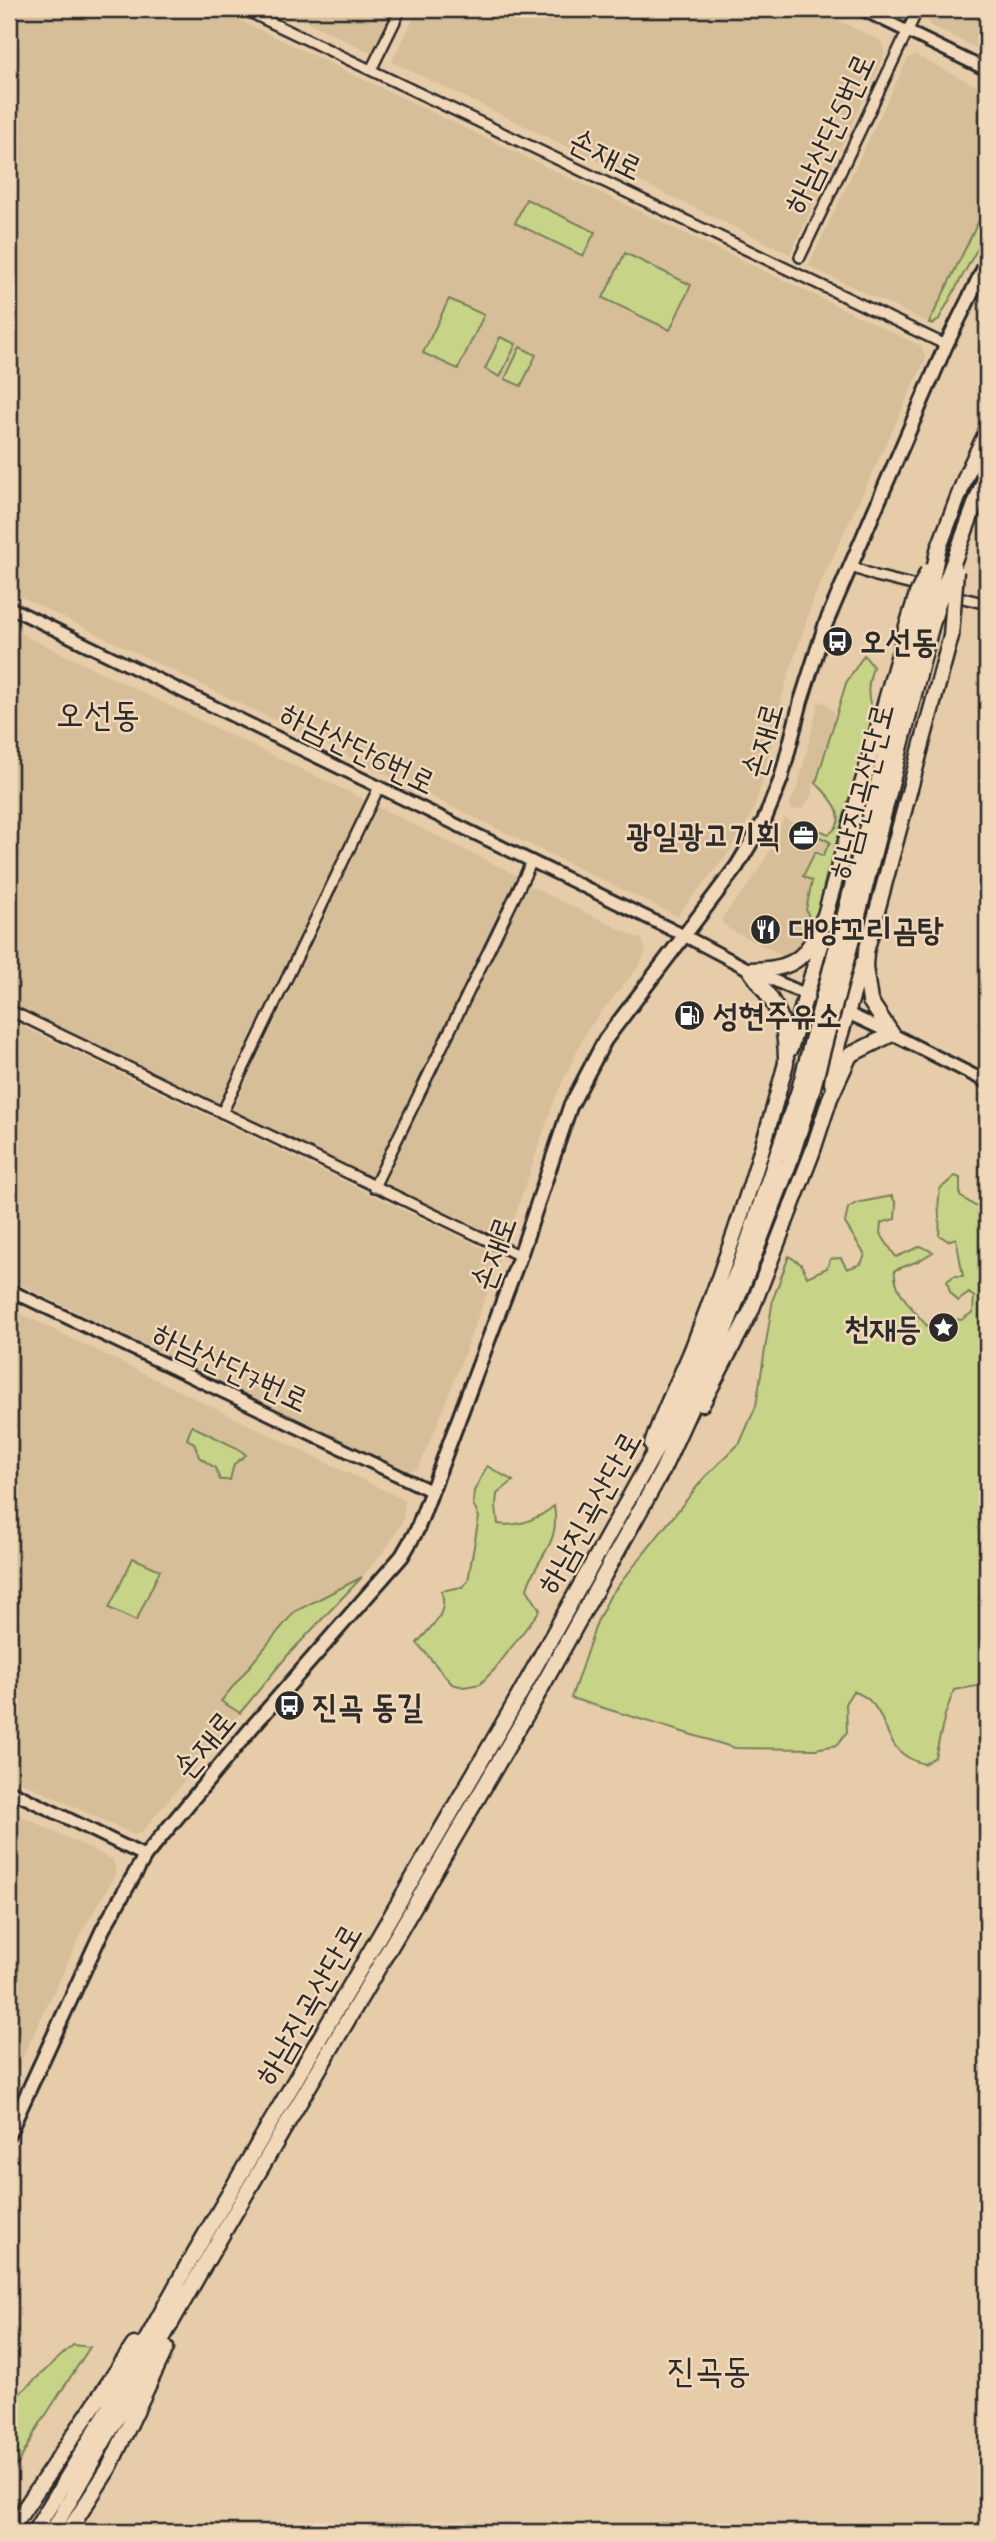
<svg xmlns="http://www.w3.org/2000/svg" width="996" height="2541" viewBox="0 0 996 2541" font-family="'Indie Flower','Poor Story',sans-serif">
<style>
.built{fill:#d6be98}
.green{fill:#c7d488;stroke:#79805a;stroke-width:2}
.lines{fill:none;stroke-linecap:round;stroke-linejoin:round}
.minor-casing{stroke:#2b2b2b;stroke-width:14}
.tertiary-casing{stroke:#2b2b2b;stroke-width:16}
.secondary-casing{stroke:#2b2b2b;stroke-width:18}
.trunk-casing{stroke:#2b2b2b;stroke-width:19}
.minor{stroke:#f1d8b9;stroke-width:9}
.tertiary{stroke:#f1d8b9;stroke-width:10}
.secondary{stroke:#f1d8b9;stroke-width:12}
.trunk{stroke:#f1d8b9;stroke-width:14}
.trunk-bridge-casing{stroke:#2b2b2b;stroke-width:19;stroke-linecap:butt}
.trunk-bridge{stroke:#f1d8b9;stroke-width:14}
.labels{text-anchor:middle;stroke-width:5;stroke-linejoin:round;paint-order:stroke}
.street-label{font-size:32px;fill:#2b2b2b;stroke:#f1d8b9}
.poi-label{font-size:32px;font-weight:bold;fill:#2b2b2b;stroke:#f1d8b9;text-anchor:start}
.quarter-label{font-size:35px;fill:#2b2b2b;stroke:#f1d8b9}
</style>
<rect width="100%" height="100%" fill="#e6cca8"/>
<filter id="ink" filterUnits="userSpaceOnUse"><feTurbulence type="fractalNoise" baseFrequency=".0143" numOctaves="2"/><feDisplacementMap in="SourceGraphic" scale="14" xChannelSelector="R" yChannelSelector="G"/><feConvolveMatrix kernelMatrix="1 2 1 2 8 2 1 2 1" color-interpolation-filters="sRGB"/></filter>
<g filter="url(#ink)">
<path class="built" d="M9,9H216L921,346L926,358L815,595L784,689L766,770L752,814L728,854L677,916L9,591Z
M280,9H395L374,54Z
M418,9H814L881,41L885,54L790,254L392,62Z
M931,9H987V53L930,25L927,17Z
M915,55L987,91V204L929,323L808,266L908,58Z
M9,628L367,801L220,1105L9,1004Z
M819,702L826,703L835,713L811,796L803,808L798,810L791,808L790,803L798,786Z
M378,807L520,877L373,1180L232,1111Z
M784,818L830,842L823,856L815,852L803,876L813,881L807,916L811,922L802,943L794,953L786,957L731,930L722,923L723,916L751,882L772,847Z
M528,885L642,940L646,950L641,963L587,1030L555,1098L506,1242L385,1184L384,1178Z
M9,1020L499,1256L498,1264L439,1420L418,1469L410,1471L405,1470L9,1279Z
M9,1308L404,1500L405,1505L402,1522L388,1546L362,1577L343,1585L221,1701L240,1713L142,1832L134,1835L9,1776Z
M9,1810L113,1860L116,1874L84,1928L9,2086Z"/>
<path class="green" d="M526,199L595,232L583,256L515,223Z
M987,204V231L939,319L934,324L929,323Z
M625,253L691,285L670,330L603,298Z
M449,299L484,315L458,369L423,353Z
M500,337L516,344L500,377L485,369Z
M520,347L536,355L521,386L505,379Z
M864,655L873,667C867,686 866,697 875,716L846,823L826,876L817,916L811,922L806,910L812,881L803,876L815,852L823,856L830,842L806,830L811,822L819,830L829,834C852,818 829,796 816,783L846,683Z
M955,1176L960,1178V1196L975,1206L987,1207V1268L982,1271L981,1289L987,1300V1469L983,1487L987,1493V1689L983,1685L954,1690L945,1715L935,1757L924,1764C881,1752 892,1721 868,1699C864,1696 858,1693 853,1691L846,1702L847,1732L837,1745L815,1749L735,1748L571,1698L597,1622L610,1596L704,1478L740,1443L756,1406L773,1299L789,1256L802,1265L807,1277L827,1268L830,1259L841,1258L847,1269L861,1264L865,1255L845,1223L848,1208L856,1203L892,1196L896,1204L895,1219L881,1223L880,1233L896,1257L921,1246L933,1252L918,1261L895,1270C892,1289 915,1312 927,1326C939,1319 947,1317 961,1320L973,1312L974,1297L969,1293L958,1301L950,1292L947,1281L954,1276H963L956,1238L948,1241L939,1235C941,1218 936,1207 940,1189Z
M192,1426L239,1449L246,1455L234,1464L230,1480H220L215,1468L199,1457L194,1443L187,1439Z
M487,1466L513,1481L497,1494L496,1507L498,1524C519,1527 538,1519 554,1506C561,1546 536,1556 527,1589L540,1610L494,1670L480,1684L464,1687L452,1684L417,1643C430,1627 450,1614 441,1591L462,1587L468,1581L479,1517L473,1504L474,1491Z
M133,1558L160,1570L136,1621L109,1608Z
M362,1577L287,1656L240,1713L221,1701L294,1612Z
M73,2345L90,2347L36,2430L9,2481V2403Z"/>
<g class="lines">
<defs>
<path id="minor" d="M243,9L946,345
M371,70L401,9
M800,257L918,9
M849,566L876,576L924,588
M951,595L987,604
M9,1010L520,1256
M222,1113L379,787
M374,1187L532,861"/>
<path id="tertiary" d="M861,9L987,70
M9,607L685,936L750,970L828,1004
M843,1011L892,1034L987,1082
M9,1290L431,1491
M9,1790L145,1856"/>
<path id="secondary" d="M9,2133L103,1929L145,1856L253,1726L402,1556L417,1530L520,1256L570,1107L605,1040L737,866L764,821L781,779L801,701L826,623L946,345L987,262"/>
<path id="trunk" d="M840,934L917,628
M852,939L930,631
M750,970C797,970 807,957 825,915L907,626
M790,1049L823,938
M832,1083L838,1043L862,964
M702,1404L751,1311L812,1153L830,1098L850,1055L892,1034L870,1001L865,967L866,952L951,636
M652,1445C662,1411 680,1380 693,1347C729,1255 761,1159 786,1063C786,1014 777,1008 750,970
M9,2532L134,2345
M34,2532L104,2417L187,2266L511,1710L668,1428L740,1265L799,1090
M52,2532L199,2274L529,1710L662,1471L717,1350L747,1274L789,1164L811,1095
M68,2532L109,2468L166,2348"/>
</defs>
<use href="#minor" class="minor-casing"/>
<use href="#tertiary" class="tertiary-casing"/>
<use href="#secondary" class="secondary-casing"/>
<use href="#trunk" class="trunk-casing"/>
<use href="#minor" class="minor"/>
<use href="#tertiary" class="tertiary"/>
<use href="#secondary" class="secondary"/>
<use href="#trunk" class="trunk"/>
<defs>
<path id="trunk-bridge" d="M907,626L917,594L928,571
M917,628L929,595L938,550L968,471L987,431
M930,631L938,603L987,473
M951,636L956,571
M799,1090L840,934
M811,1095L852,939"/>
</defs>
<use href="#trunk-bridge" class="trunk-bridge-casing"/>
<use href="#trunk-bridge" class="trunk-bridge"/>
</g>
</g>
<defs>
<symbol id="bus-disc" viewBox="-11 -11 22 22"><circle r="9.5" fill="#2b2b2b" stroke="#f1d8b9"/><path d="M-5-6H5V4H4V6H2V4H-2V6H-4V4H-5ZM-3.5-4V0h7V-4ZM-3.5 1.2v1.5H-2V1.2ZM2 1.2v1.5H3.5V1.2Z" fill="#fff"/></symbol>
<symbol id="office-disc" viewBox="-11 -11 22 22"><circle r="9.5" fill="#2b2b2b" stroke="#f1d8b9"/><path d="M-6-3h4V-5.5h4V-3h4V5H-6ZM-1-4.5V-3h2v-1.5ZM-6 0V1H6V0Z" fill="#fff"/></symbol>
<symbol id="restaurant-disc" viewBox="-11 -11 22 22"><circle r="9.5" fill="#2b2b2b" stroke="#f1d8b9"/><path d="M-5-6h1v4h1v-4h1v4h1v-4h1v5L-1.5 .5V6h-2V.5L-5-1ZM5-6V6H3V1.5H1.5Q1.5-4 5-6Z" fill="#fff"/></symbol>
<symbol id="fuel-disc" viewBox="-11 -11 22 22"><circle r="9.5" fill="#2b2b2b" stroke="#f1d8b9"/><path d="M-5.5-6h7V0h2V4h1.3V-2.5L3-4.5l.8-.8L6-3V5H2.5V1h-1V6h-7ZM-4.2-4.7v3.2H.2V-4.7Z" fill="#fff"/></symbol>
<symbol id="sight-disc" viewBox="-11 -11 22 22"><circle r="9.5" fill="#2b2b2b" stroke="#f1d8b9"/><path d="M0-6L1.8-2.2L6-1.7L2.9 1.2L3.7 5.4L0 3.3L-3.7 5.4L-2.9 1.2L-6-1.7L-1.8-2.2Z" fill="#fff"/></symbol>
</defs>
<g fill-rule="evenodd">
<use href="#bus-disc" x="820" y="624" width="35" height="35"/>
<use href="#office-disc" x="786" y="818" width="35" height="35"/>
<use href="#restaurant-disc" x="748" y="912" width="35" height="35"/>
<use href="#fuel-disc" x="672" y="998" width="35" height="35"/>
<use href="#sight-disc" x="926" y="1310" width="35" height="35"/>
<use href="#bus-disc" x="272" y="1688" width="35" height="35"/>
</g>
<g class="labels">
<g class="street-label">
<text transform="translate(829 133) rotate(-65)" y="11">하남산단5번로</text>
<text transform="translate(606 154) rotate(26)" y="11">손재로</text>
<text transform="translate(762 740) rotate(-74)" y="11">손재로</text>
<text transform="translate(358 748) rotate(26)" y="11">하남산단6번로</text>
<text transform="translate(861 791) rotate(-76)" y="11">하남진곡산단로</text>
<text transform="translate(493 1253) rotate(-70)" y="11">손재로</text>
<text transform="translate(231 1367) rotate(25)" y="11">하남산단7번로</text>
<text transform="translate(589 1512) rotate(-61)" y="11">하남진곡산단로</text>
<text transform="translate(204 1744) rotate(-50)" y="11">손재로</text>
<text transform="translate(308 2004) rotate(-60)" y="11">하남진곡산단로</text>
</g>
<g class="poi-label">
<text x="860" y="652">오선동</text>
<text x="781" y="846" text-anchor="end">광일광고기획</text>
<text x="789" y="940">대양꼬리곰탕</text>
<text x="713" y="1026">성현주유소</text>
<text x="921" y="1339" text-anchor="end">천재등</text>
<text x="312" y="1717">진곡 동길</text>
</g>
<g class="quarter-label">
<text x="98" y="726">오선동</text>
<text x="709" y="2382">진곡동</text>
</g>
</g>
<rect width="996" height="2541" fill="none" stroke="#f1d8b9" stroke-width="35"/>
<rect x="18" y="18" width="961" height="2506" fill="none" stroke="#2b2b2b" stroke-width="2.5" filter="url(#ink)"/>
</svg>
